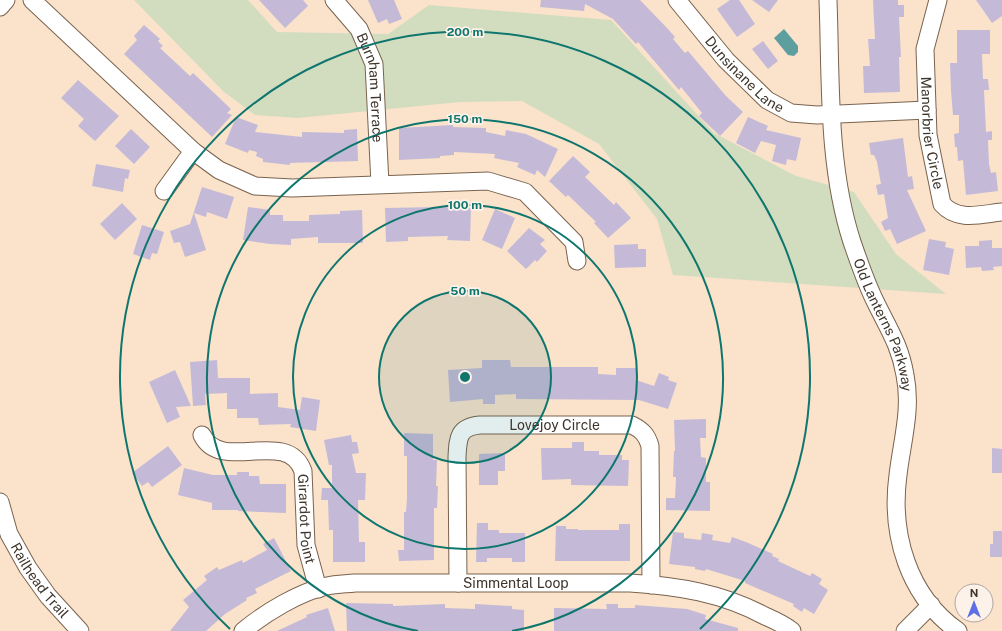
<svg xmlns="http://www.w3.org/2000/svg" width="1002" height="631" viewBox="0 0 1002 631" font-family="'Public Sans',sans-serif">
<style>
.green{fill:#d2ddc0}
.water{fill:#5d9f9f}
.building{fill:#c4bad7}
.lines{fill:none;stroke-linecap:round;stroke-linejoin:round}
.minor-casing{stroke:#79634f;stroke-width:19}
.minor{stroke:#fff;stroke-width:17}
.ring{fill:none;stroke:#0f766e;stroke-width:2}
.labels{text-anchor:middle;stroke-width:3.5;stroke-linejoin:round;paint-order:stroke}
.street-label{font-size:14px;fill:#3d342b;stroke:#fdf2e9}
.centre{fill:#0f766e;stroke:#fdf2e9;stroke-width:2}
.ring-label{font-size:12px;text-anchor:middle;font-weight:bold;fill:#0f766e;stroke:#fdf2e9;stroke-width:3.5;stroke-linejoin:round;paint-order:stroke}
</style>
<rect width="100%" height="100%" fill="#fbe2cb"/>
<path class="green" d="M134,0H248L277,32L388,34L429,5L611,20L714,133L796,176L854,192L896,254L946,294L673,275L657,219L599,144L522,101L460,102L298,118L255,115L224,92Z"/>
<path class="water" d="M784,29L798,46V52L794,56L788,55L774,38Z"/>
<path class="building" d="M259,0H303L308,6L285,28Z
M368,0H394L402,19L389,24L387,19L378,23Z
M541,0H640L667,28L675,37L673,39L685,53L688,51L726,96L743,112L720,136L699,116L702,113L681,87L679,90L638,42L636,44L613,19L585,4L584,11L540,7Z
M730,0H739L755,24L737,37L717,9Z
M752,0H778L769,12Z
M873,0H898V5H904V17H899L901,57H899L900,92L864,93L863,66H870L868,39H875Z
M976,0H1002V16L992,23Z
M144,25L160,39L158,41L163,46L160,48L190,76L193,73L231,109L227,113L232,115L212,137L124,54L137,40L134,36Z
M957,30H990V54H982L983,79H988L989,90H984L986,132L992,131V140H988L989,164L991,173L996,172L998,191L966,195L963,160L958,161L957,147H955L954,134L959,133V115H953L951,91L950,63H957Z
M763,41L778,61L768,69L752,49Z
M78,80L119,116L95,141L78,126L84,119L61,98Z
M236,117L258,125L255,132L302,137V132L344,133V130L357,129L358,161L290,163V165L263,162V159L256,156L257,152L249,150L248,153L225,144Z
M748,117L768,126L766,130L801,138L796,161L787,159L786,165L772,161L776,145L761,141L755,153L736,143Z
M453,125V127L486,128V132L505,136L506,130L526,134L558,149L545,177L537,170L535,175L517,167L519,163L494,158L495,154L454,152V155L440,156V158L399,160V128Z
M131,129L150,147L134,164L115,146Z
M903,138L908,177L912,176L914,189L907,190L926,231L897,244L890,229L885,231L881,222L888,218L884,194L878,195L876,185L881,184L877,162L874,155H871L869,143Z
M573,156L590,172L585,177L614,205L616,202L631,218L608,238L594,223L596,222L568,195L566,197L549,181Z
M96,164L130,170L128,179L125,178L123,192L92,186Z
M202,187L234,197L227,219L207,212L206,217L194,213L206,250L185,257L180,242L174,243L170,231L190,224Z
M122,203L137,219L115,240L100,224Z
M248,207L270,210V215H283V221H309V215L340,214V211L362,210L363,243H318V237L291,239V245L270,244L243,240Z
M439,207L471,208L470,241L447,240L448,236L408,237V241L386,242L385,208Z
M495,209L515,218L502,249L482,240Z
M142,225L164,232L157,254L152,253L150,260L133,254Z
M529,228L545,240L540,244L547,251L537,262L535,260L526,269L507,251Z
M929,239L946,242L945,247L954,249L949,275L923,270Z
M992,240V248H1002V266L993,267L994,270L982,271L981,267L966,268L965,246H979V241Z
M638,244V249H646V267L615,268L614,245Z
M217,360L218,378H250V394L278,393V407L300,410L302,397L320,400L316,431L290,427L291,424L259,425L258,418H237V409H227V393L205,394L206,405L193,406L190,362Z
M482,360H510L511,367H598V374L616,375V368H636V380L654,386L659,373L669,377L668,380L677,383L668,409L639,400L516,399V394L495,395V404H483V399L450,402L448,370L482,368Z
M175,370L191,406L176,407L180,417L167,423L149,382Z
M706,419V438H700L701,457L706,458V482H710V511L666,510V498H675L676,477H673L674,451H675L674,420Z
M404,433L433,434V460H437L436,486H438L437,508H434V560L399,561L398,550H404V512H406L407,498V456H404Z
M351,435L352,442H357L359,453L352,454L356,473H366L365,500H358L359,542H365V562H333V530H329L328,500H321L322,488H332V465H329L324,440Z
M572,442H584V451H599V455H622V460H629L628,486L571,485V479L542,480L541,448H572Z
M168,446L182,465L152,487L148,482L142,486L132,473Z
M992,448L1002,449V473H992Z
M505,453V471H498V485H479V454Z
M184,468L213,475H237V472H249V476H259L260,484H286V513L238,511V510H212V503L178,495Z
M477,523H488V530H499V533H525V562H512V558H487V562H476Z
M619,524H630V561H555L556,526H566V529H578V530H619Z
M993,531H1002V557H990V544H993Z
M673,532L684,533V538L701,540L702,533L713,535L712,540L730,543L732,537L746,542L773,554L772,556L779,559L778,561L810,576L812,573L822,579L819,584L828,590L814,614L804,608L802,612L793,606L794,604L745,583V581L706,569L705,571L695,569V567L669,564Z
M274,538L291,571L255,589L257,593L246,598L247,600L225,614L206,631H170L189,607L183,600L207,580L204,576L217,567L219,570L242,560L243,563L267,550L263,544Z
M346,603L393,604V606L445,604V608L475,609V604L512,606V609L524,610V631H347Z
M606,604H618V608H635V605L687,609L706,615L705,619L738,628V631H554V608L607,609Z
M328,608L335,631H277L307,617L306,615Z"/>
<g class="lines">
<defs>
<g id="minor">
<path d="M32,0L193,151L219,170L255,186L292,188L488,181L525,192L574,242L577,261"/>
<path id="s1" d="M334,0L359,29L374,64L380,184"/>
<path id="s2" d="M677,0L726,60L767,100L791,113L817,115L927,110"/>
<path id="s3" d="M828,0C831,80 827,165 852,242C859,262 866,283 875,301C888,328 900,345 905,375C912,409 902,441 898,475C890,534 908,596 958,631"/>
<path id="s4" d="M938,0L925,49L928,135L942,204C958,222 981,214 1002,212"/>
<path d="M0,7L6,0"/>
<path d="M164,191L193,151"/>
<path id="s5" d="M202,435C221,474 287,427 303,471L306,545L318,589"/>
<path id="s6" d="M0,502L9,534L28,568L48,596L80,631"/>
<path id="s7" d="M458,583L457,457C458,438 458,427 480,425H632C642,430 647,435 650,446L651,585"/>
<path id="s8" d="M243,631C265,613 299,592 327,586C336,584 346,584 355,583H630C678,586 722,593 765,616C774,620 784,624 792,631"/>
<path d="M905,631L931,605"/>
</g>
</defs>
<use href="#minor" class="minor-casing"/>
<use href="#minor" class="minor"/>
</g>
<circle cx="465" cy="377" r="86" fill="#0f766e" fill-opacity=".12"/>
<g class="ring">
<circle cx="465" cy="377" r="86"/>
<circle cx="465" cy="377" r="172"/>
<path d="M418 631A258 258 0 1 1 512 631"/>
<path d="M230 629A345 345 0 1 1 700 629"/>
</g>
<g class="labels">
<g class="street-label">
<text dy="5" stroke="none"><textPath href="#s2" startOffset="101">Dunsinane Lane</textPath></text>
<text dy="5" stroke="none"><textPath href="#s1" startOffset="99">Burnham Terrace</textPath></text>
<text dy="5" stroke="none"><textPath href="#s4" startOffset="135">Manorbrier Circle</textPath></text>
<text dy="5" stroke="none"><textPath href="#s3" startOffset="333">Old Lanterns Parkway</textPath></text>
<text dy="5" stroke="none"><textPath href="#s7" startOffset="246">Lovejoy Circle</textPath></text>
<text dy="5" stroke="none"><textPath href="#s5" startOffset="164">Girardot Point</textPath></text>
<text dy="5" stroke="none"><textPath href="#s6" startOffset="89">Railhead Trail</textPath></text>
<text dy="5" stroke="none"><textPath href="#s8" startOffset="285">Simmental Loop</textPath></text>
</g>
</g>
<circle cx="465" cy="377" r="6" class="centre"/>
<g class="ring-label">
<text x="465" y="36">200 m</text>
<text x="465" y="123">150 m</text>
<text x="465" y="209">100 m</text>
<text x="465" y="295">50 m</text>
</g>
<g transform="translate(974 603)"><circle r="19" fill="#fdf2e9" stroke="#b0a69d"/>
<path d="M0-3L7 15L0 10L-7 15Z" fill="#5d6fe6"/>
<text y="-6" font-size="11" font-weight="bold" text-anchor="middle" fill="#3d342b">N</text>
</g>
</svg>
